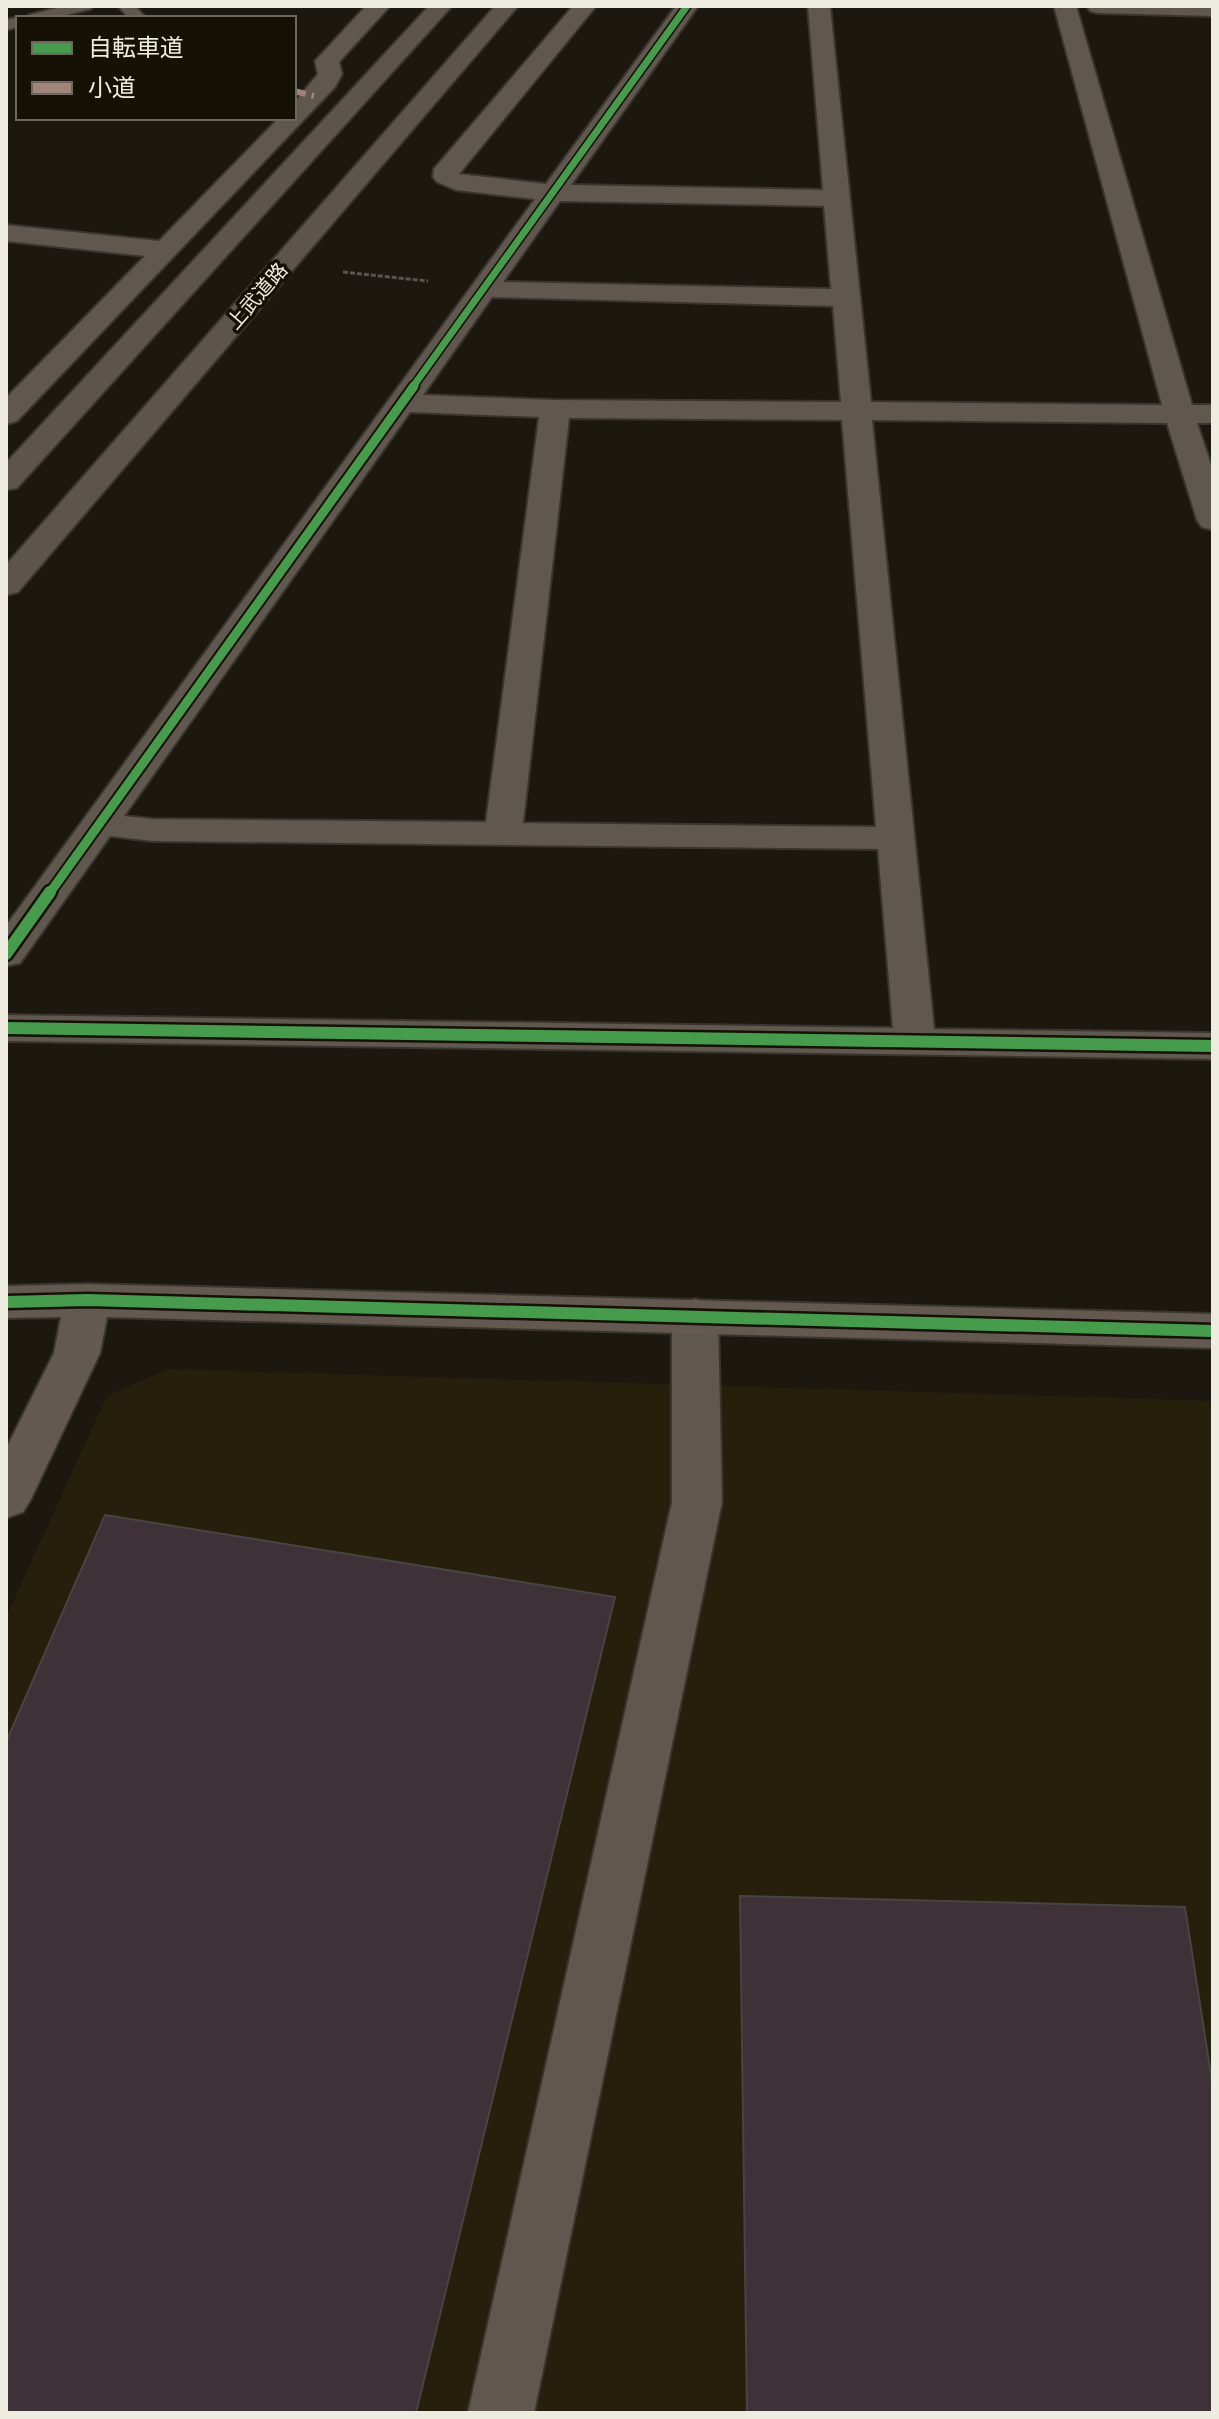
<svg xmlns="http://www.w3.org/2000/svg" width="1219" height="2419" viewBox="0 0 1219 2419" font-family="Literata,'Noto Sans JP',serif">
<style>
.built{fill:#261f0c}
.building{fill:#3e3238;stroke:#484441;stroke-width:2}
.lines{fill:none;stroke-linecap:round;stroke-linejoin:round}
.lane-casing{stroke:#39352e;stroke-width:4}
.street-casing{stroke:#39352e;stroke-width:4}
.secondary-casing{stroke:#39352e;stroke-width:4}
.highway-casing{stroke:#39352e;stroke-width:4}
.path{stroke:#5a544e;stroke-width:3;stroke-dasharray:5 2;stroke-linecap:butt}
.lane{fill:#60574f;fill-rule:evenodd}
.street{fill:#60574f;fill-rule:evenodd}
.secondary{fill:#635950;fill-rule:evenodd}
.highway{fill:#5d544b;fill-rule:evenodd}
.quiet{stroke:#a18479;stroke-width:6;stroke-dasharray:12 6;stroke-linecap:butt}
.cycleway-far2-casing{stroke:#161105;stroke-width:10}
.cycleway-far1-casing{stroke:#161105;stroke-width:13}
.cycleway-casing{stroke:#161105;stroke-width:17}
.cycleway-far2{stroke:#469c4c;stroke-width:7}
.cycleway-far1{stroke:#469c4c;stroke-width:9}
.cycleway{stroke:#469c4c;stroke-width:12}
.labels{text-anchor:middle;stroke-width:7;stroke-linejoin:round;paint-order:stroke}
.far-street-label{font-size:20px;fill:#eeebe1;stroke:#161105}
</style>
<rect width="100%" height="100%" fill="#1c1810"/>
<path class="built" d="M168,1369L1213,1401V2413H6V1617L107,1396Z"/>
<path class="building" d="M105,1515L615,1597L416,2413H6V1742Z
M740,1896L1185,1907L1213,2088V2413H747Z"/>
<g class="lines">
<defs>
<path id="lane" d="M65,6H93L90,9L54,18H26L29,15Z
M118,6H135L146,18H129Z
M18,17L21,18H18V27L6,30V20Z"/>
<path id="street" d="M366,6H390L339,62L342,74L335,87L17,421L6,424V398L145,256L6,241V225L159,241L279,118H294V103L318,74L315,61Z
M573,6H596L459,174L546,184L676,6H698L571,185L823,190L808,6H830L871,402L1162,405L1054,6H1076L1192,405H1213V423H1197L1213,471V530L1202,527L1197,520L1167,423L872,420L934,1029L1213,1033V1059L6,1041V1015L893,1028L878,849L152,841L110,836L20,963L6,966V926L535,199L456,190L437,182L433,177L434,169ZM560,201L824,206L831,289L503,282ZM492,297L833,306L841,402L555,400L423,395ZM410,412L539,417L486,822L152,819L124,816ZM569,418L842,420L876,827L523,823Z
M1087,6H1213V16L1098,13L1090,11Z
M695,1299L711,1304L718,1316L722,1502L534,2413H468L672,1502V1316L679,1304Z"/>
<path id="secondary" d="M88,1284L1213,1314V1348L107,1317L100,1353L31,1499L23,1512L6,1518V1449L54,1353L61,1317L6,1318V1286Z"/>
<path id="highway" d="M429,6H452L17,488L6,490V463Z
M495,6H518L18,592L6,595V565Z"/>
</defs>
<use href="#lane" class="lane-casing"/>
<use href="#street" class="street-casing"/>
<use href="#secondary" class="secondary-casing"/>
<use href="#highway" class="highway-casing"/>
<path class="path" d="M343,272L428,281"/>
<use href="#lane" class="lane"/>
<use href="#street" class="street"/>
<use href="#secondary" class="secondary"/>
<use href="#highway" class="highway"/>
<path class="quiet" d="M294,91L314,96"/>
<defs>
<path id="cycleway-far2" d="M412,388L687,6"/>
<path id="cycleway-far1" d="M49,894L414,386"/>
<path id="cycleway" d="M6,954L50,892
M6,1028L1213,1046
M6,1302L88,1300L1213,1331"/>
</defs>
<use href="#cycleway-far2" class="cycleway-far2-casing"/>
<use href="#cycleway-far1" class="cycleway-far1-casing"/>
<use href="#cycleway" class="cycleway-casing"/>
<use href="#cycleway-far2" class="cycleway-far2"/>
<use href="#cycleway-far1" class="cycleway-far1"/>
<use href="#cycleway" class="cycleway"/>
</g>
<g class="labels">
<g class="far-street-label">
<text transform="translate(257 296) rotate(-49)" y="7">上武道路</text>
</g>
</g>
<rect width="1219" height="2419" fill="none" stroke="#eeebe1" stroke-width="16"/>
<rect x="16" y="16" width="280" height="104" fill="#161105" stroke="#6c685d" stroke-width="2"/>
<rect x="32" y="42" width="40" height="12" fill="#469c4c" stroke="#6c685d" stroke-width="2"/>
<text x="88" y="56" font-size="24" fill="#eeebe1">自転車道</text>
<rect x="32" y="82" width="40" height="12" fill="#a18479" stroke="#6c685d" stroke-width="2"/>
<text x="88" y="96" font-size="24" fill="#eeebe1">小道</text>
</svg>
